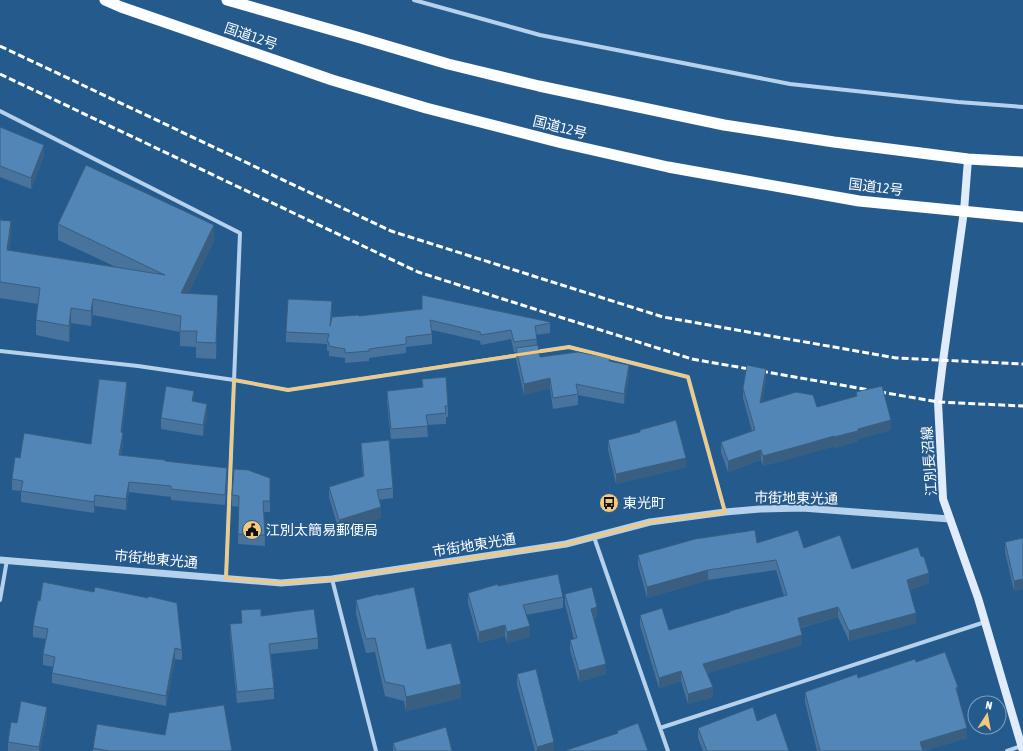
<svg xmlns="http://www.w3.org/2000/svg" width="1023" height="751" viewBox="0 0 1023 751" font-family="'Asap Condensed','Noto Sans JP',sans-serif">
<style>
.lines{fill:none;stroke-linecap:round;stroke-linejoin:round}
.minor{stroke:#b5d1eb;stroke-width:4}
.tertiary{stroke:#b5d1eb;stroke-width:7}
.secondary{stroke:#e0ecf9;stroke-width:8}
.trunk{stroke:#fcfeff;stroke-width:11}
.rail{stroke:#fff;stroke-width:3;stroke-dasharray:7 3;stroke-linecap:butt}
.wall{fill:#47739d}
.shaded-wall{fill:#395e7f}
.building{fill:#5286b6;stroke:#395e7f}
.marked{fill:none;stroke:#f4c97a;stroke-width:3;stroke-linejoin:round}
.labels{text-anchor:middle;stroke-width:3.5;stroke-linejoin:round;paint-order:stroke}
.street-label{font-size:14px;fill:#fff;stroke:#255a8d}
.poi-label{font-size:14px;fill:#fff;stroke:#255a8d;text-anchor:start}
</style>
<rect width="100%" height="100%" fill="#255a8d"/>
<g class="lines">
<path class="minor" d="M414,0L540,35L790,84L958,102L1023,107
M0,111L240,233L226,578
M0,351L138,366L234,380L288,390L520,355
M535,352L569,347L688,377L725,512
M594,537L668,751
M332,579L376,751
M0,600L7,560
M660,728L985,622
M1007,751L1021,746"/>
<path class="tertiary" d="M0,560L281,583L332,579L566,544L650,522L725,512L760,509L802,508L950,519"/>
<path class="secondary" d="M968,159L964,211L943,361L938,402L943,499L978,598L1023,751"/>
<path class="trunk" d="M105,0L121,7L332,80L426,108L562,143L668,167L859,201L1023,217
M227,0L357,37L448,64L539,86L724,125L834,142L968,159L1023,162"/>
<path class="rail" d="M0,46L391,231L663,317L896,358L1023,364
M0,74L418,272L692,359L938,402L1023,406"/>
</g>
<path class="wall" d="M0,127L44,155L31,189L0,177Z
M0,218L11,237L9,250L116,267L58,240V224L214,241L188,294L218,310L216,359L196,358V347L180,346V332L93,315L91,326L71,323L69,342L36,335V320L38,304L0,298Z
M332,310L331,323L359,316L550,322V333L536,335L537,345L540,357L610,361L629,375L624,404L578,395V405L553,409L550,388L524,395L516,359V352H514L511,339L481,345L480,341L432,330V344L406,347V353L369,358V361L345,363V358L329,356V351H327V344L286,342V332Z
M422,379L448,406V417H446V424L427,425L428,437L391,439L387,402V391L422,387Z
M766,379L762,403L817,407L856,397V392L891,430L858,439V441L834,448V446L803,455L763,466L761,460L728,472L721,452V442L752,431L743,398V388Z
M127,393L122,432L123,443L121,455L165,461L227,479L225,505L171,500V497L129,492L126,510L95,506L94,513L21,502V491L12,490V479L20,458L91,444Z
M194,401L207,415L203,436L161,429V418Z
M640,430L686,467L616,484L608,449V440L640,432Z
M361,443L393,488V498L379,500L381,518L339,531L329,497V487L363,476L361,453Z
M270,478V512H264L265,546L238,544L239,507L232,506V495Z
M1023,538V589L1014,591L1005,552V542Z
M757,543L804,548L852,569L929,583L910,590L916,623L849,641L838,617L800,628L802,645L707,673L713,697L688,704L681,681L659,688L640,625V615L669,630L784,596L776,570L708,580L647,598L638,565V555Z
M498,586L563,597V608L526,615L530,637L507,643L505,636L479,643L468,603V593Z
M565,594L597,617L594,618L606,674L579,682L570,650V640L574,639L565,604Z
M379,595L427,649L461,698L406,711L404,701L385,696L375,652L366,653L356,614V600Z
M241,610L261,616L318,638V649L271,654L274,688V699L237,703L230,635V624L242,623Z
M33,626L182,650V660L175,659L166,706L52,683V673L54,667L43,665V654L46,639L33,637Z
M916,662L958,697L967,738L924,751H817L805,702V692Z
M517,674L554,751H535L517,685Z
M47,717L40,751H8V742Z
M757,721L789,751H703L698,738V728Z
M393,743L452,751H393Z
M93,748L232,751H93Z"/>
<path class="shaded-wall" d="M44,145V155L31,189V178Z
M11,221V237L7,265V250Z
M214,225V241L181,309V293Z
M218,295V310L216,359V343Z
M93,299V315L91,326V311Z
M71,308V323L69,342V326Z
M629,365V375L624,404V394Z
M766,369V379L760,414V403Z
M550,378V388L524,395V384Z
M127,382V393L121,443V432Z
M194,391V402L192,401Z
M207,404V415L203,436V425Z
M891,420V430L858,439V441L834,448V437L858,429Z
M123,433V443L119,466V455Z
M834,436V446L803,455L763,466V456Z
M761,450V460L728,472V461Z
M686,458V467L616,484V474Z
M129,482V492L126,510V499Z
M95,495V506L94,513V502Z
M381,507V518L339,531V520Z
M708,570V580L647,598V587Z
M929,573V583L907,591V580Z
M1023,579V589L1014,591V581Z
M597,607V617L591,619V609Z
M838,607V617L798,628V618Z
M916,613V623L849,641V631Z
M505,625V636L479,643V632Z
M530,626V637L507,643V632Z
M802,635V645L703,675V664Z
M175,648V659L166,706V696Z
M606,664V674L579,682V671Z
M681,671V681L659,688V678Z
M461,684V698L406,711V697Z
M713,687V697L688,704V694Z
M958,687V697L956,688Z
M47,707V717L40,751H39V747Z
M967,728V738L924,751H920V742Z
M554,742V751H537V747Z"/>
<path class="building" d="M0,127L44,145L31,178L0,166Z
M86,165L214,225L181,293L218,295L216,343L196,342L197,331H180L181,316L93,299L91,311L71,308L69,326L36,320L40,288L0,282V218V220L11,221L7,250L165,275L58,224Z
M422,295L550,322V323L535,326L537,339L514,342L511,330L481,335L480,332L430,320L432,334L406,337V344L369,349V351L345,353V349L329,346V342H327L329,334L286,332L288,299L332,301L330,326L332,317L358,315L359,316L422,309Z
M538,345L540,357L578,352L610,358L609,361L629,365L624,394L576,384L578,394L553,398L550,378L524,384L516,348Z
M747,365L766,369L760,403L796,392L813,395L817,407L857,396L856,392L882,386L891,420L858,429V431L834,437V436L803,445L763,456L761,450L728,461L721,442L755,430L743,388Z
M446,377L448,406H445L446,413L426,415L428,426L391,429L387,391L423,387L422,379Z
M99,379L127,382L121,432L123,433L119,455L165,460V461L227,468L225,495L171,489V486L129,482L126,499L95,495L94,502L21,491L23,481L12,479L15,457L20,458L24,433L91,444Z
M166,386L194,391L192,401L207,404L203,425L161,418Z
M676,420L686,458L616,474L608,440L640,432V430Z
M389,440L393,488L377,490L381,507L339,520L329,487L364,476L361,443Z
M234,469L248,470L270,478V501H263L265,535L238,534L239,496L232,495Z
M755,530L757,543L798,530L804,548L840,535L852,569L918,547L921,556L924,557L929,573L907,580L916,613L849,631L838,607L798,618L802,635L703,664L713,687L688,694L681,671L659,678L640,615L662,608L669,630L730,612V611L787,595L776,560L708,570L647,587L638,555L695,539Z
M1023,538V579L1014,581L1005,542Z
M558,574L563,597L523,605L530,626L507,632L505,625L479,632L468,593L498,584V586Z
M43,582L94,592L95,587L148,598V596L177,603L182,650L175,648L166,696L52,673L55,657L43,654L48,629L33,626L38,600L40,601Z
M414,587L427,649L451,643L461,684L406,697L404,686L385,682L375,638L366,639L356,600L379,594V595Z
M592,587L597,607L591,609L606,664L579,671L570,640L577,638L565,594Z
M261,609V616L314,609L318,638L269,644L274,688L237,692L230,624L242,623L241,610Z
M945,652L958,687L956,688L967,728L920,742L923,751H820L805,692L857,674L858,678L915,659L916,662Z
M536,669L554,742L537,747L517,674Z
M21,701L47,707L39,747L8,742L11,722L17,723Z
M224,705L232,751H109L93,748L97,724L165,735L169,713Z
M753,707L757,721L776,713L789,751H707L698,728Z
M638,723L648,751H567V750L618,733L617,731Z
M446,727L452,751H396L393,743Z"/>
<path class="marked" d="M569,347L688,377L725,512L650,522L566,544L332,579L281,583L226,578L234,380L288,390Z"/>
<defs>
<symbol id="bus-disc" viewBox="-11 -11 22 22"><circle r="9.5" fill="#f4c97a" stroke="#255a8d"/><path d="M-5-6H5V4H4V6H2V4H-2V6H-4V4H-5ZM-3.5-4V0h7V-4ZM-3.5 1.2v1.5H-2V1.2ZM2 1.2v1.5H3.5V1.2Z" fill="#111"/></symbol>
<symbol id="civic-disc" viewBox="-11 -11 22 22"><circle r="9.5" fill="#f4c97a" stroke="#255a8d"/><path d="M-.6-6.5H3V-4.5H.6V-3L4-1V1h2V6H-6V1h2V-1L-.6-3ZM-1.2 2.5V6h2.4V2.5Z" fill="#111"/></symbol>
</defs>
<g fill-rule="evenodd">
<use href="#bus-disc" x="598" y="492" width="22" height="22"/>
<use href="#civic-disc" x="241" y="519" width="22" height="22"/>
</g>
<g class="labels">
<g class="street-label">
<text transform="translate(251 36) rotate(19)" y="5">国道12号</text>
<text transform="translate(560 127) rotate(14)" y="5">国道12号</text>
<text transform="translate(876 187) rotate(7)" y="5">国道12号</text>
<text transform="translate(929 461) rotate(-94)" y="5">江別長沼線</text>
<text transform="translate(796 498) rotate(1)" y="5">市街地東光通</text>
<text transform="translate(474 545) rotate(-9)" y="5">市街地東光通</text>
<text transform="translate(156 559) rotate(5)" y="5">市街地東光通</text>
</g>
<g class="poi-label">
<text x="623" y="508">東光町</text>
<text x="266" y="535">江別太簡易郵便局</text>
</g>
</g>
<g transform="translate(987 715) rotate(11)"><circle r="19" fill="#255a8d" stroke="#7c9cbb"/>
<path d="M0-3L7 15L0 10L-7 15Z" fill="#f4c97a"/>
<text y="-6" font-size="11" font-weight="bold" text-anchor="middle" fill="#ffffff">N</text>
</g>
</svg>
